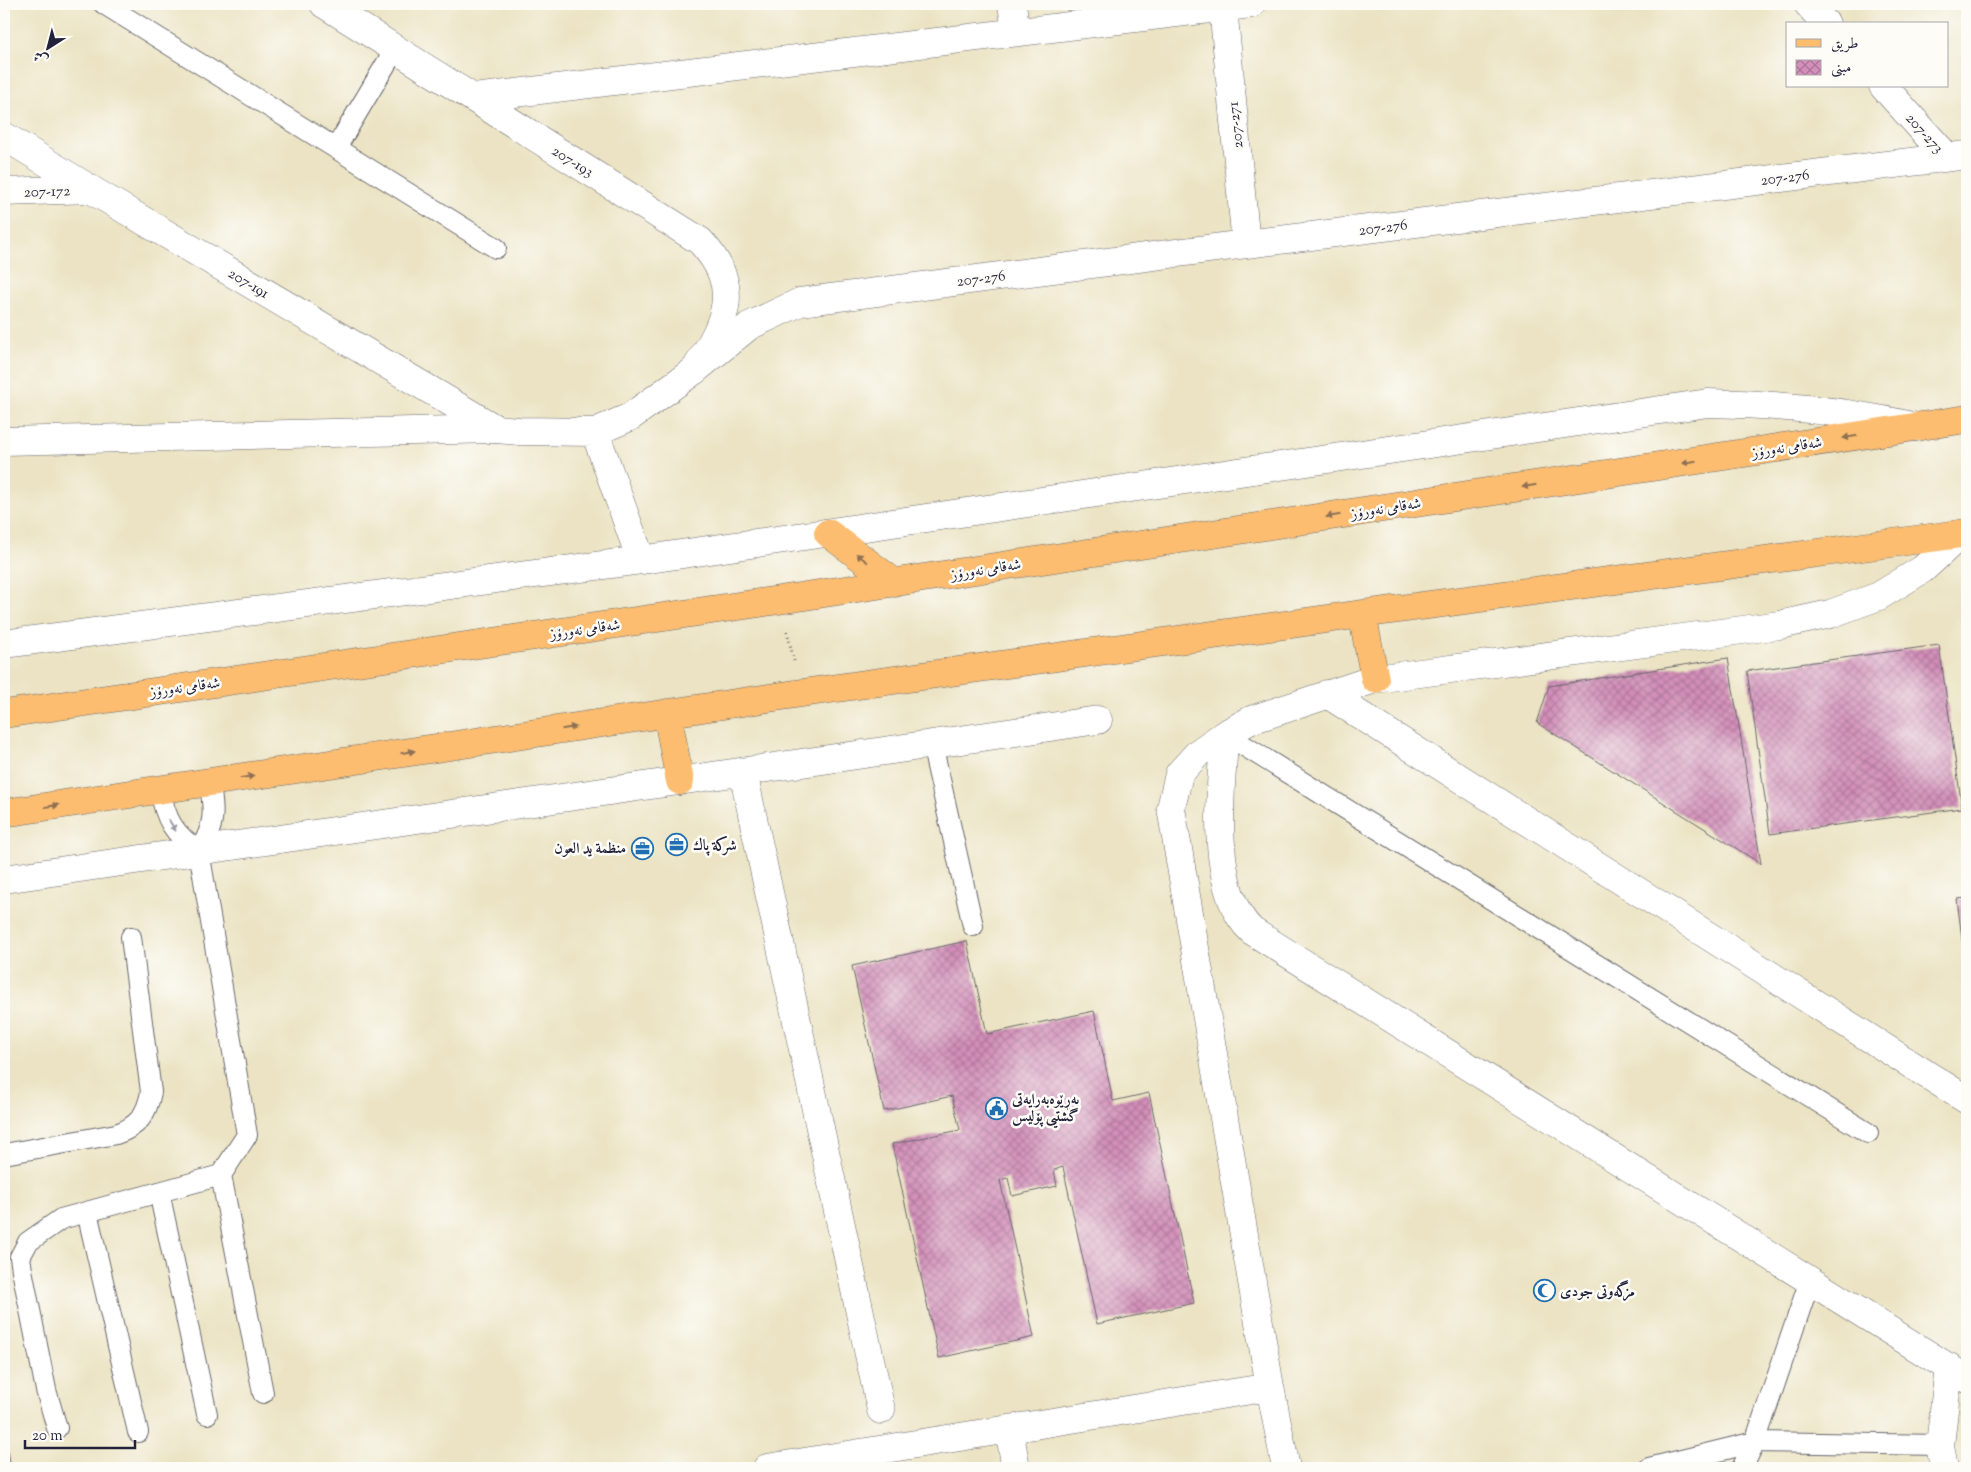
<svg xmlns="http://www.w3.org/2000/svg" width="1971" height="1472" viewBox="0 0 1971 1472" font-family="'Sorts Mill Goudy',Amiri,serif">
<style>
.building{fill:url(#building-cross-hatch)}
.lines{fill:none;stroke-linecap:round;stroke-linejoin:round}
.service-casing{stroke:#68666b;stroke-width:22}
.minor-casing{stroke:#68666b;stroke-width:29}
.tertiary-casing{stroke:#68666b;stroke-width:29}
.primary-casing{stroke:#68666b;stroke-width:29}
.path{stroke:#68666b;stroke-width:3;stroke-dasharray:1 4;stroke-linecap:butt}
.service{stroke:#fff;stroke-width:20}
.minor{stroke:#fff;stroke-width:28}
.tertiary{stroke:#fff;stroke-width:28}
.primary{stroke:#fcbd6f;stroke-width:28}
.oneway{fill:#8f7055}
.oneway2{fill:#9c9ca7}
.labels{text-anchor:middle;stroke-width:5;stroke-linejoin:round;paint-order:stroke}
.street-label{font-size:15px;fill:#22223b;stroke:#fdfcf7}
.poi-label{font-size:15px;font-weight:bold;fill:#22223b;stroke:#fdfcf7;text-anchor:start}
</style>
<defs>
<pattern id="building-cross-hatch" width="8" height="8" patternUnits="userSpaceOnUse" patternTransform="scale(1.25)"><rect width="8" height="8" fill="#d38fb9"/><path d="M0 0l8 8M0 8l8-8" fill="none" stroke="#ab7498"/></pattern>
</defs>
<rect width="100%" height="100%" fill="#fdfcf7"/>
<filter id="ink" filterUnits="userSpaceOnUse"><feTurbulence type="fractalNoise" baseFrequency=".02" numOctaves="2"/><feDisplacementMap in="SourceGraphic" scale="10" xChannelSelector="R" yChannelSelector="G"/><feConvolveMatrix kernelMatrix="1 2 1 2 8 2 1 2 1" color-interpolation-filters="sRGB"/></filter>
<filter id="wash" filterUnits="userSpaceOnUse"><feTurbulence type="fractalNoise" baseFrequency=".0096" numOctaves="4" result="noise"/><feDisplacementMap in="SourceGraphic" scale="20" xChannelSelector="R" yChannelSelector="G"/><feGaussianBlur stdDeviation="1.12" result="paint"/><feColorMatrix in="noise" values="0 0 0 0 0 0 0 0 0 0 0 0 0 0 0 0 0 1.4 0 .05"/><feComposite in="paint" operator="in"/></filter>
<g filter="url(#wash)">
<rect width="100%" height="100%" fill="#ebe3c3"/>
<g id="blocks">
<path class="building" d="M1939,645L1962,808L1770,834L1747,671Z
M1728,658L1761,864L1537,723L1549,686Z
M1967,898V971H1966L1957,899Z
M967,941L987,1034L1094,1011L1113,1101L1149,1093L1194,1303L1097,1324L1063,1167L1054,1170L1057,1186L1012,1196L1008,1178L1000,1180L1034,1337L939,1358L892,1144L960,1130L952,1096L884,1111L852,966Z
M4,1432L10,1462L4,1464Z"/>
</g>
</g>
<g filter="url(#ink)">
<use href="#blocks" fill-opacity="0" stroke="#68666b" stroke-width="1"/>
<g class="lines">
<defs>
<path id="service" d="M104,4L496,248
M336,148L395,49
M1225,734L1868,1133
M932,744L973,926
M160,789C165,819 174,835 199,851
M4,1154L116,1134C138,1127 147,1114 151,1092L131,937
M221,1175L263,1393
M159,1192L207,1414
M87,1212L138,1432
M57,1428L46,1390L22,1270L20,1257L28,1242L61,1219L221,1175L247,1135L199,851C215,827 215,810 209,783
M1649,1468L1755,1442L1810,1280
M1742,1468L1755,1442L1940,1445"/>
<path id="minor" d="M1012,4L1016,32
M1808,4L1826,24
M1223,7L1246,244
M1883,86L1947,157
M474,98L1251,4
M4,192L90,189
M595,432L641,560
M4,441L496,429L519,431L595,432L630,417L695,370L749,326L800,302L1246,244L1967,155
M4,644L641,560L1708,403C1779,404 1848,411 1917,427
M1327,694L1967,1100
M1225,734C1220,787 1209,892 1252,931L1967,1379
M743,772L881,1410
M4,879L1098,720
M1009,1429L1016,1468
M767,1468L1270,1387
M1286,1468L1270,1387L1171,808L1179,774L1198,753L1225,734L1251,720L1375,679L1780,625L1830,614L1879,596L1923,569L1961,534
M1944,1468L1940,1445L1949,1367"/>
<path id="tertiary" d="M324,4L700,241C744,288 725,323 695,370
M4,136L90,189L496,429"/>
<path id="primary" d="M828,533L895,583
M1362,614L1375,679
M667,713L680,781
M4,714L779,600L1967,419
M4,813L802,693L1362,614L1967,533"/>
</defs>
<use href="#service" class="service-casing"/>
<use href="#minor" class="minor-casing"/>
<use href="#tertiary" class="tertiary-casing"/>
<use href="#primary" class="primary-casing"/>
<path class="path" d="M787,631L794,661"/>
<use href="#service" class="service"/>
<use href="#minor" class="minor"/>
<use href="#tertiary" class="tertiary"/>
<use href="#primary" class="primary"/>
</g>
<defs><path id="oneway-solid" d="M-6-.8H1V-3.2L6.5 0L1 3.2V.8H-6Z" transform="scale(1.25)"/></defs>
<g class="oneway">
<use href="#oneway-solid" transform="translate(1850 437) rotate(171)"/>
<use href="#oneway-solid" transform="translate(1689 462) rotate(171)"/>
<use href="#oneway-solid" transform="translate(1529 486) rotate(171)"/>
<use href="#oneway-solid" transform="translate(1333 516) rotate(171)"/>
<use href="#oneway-solid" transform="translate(862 558) rotate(-143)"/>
<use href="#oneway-solid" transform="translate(569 728) rotate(-9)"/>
<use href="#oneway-solid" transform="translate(408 752) rotate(-9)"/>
<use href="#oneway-solid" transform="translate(247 777) rotate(-9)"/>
<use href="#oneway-solid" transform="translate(52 806) rotate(-8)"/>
</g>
<use class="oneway2" href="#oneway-solid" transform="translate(172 825) rotate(58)"/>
</g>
<defs>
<symbol id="office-ring" viewBox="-11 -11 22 22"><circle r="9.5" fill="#fdfcf7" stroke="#1f6fb2" stroke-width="1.5"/><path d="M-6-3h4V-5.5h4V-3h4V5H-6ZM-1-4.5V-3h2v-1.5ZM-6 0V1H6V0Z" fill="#1f6fb2"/></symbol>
<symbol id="civic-ring" viewBox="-11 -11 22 22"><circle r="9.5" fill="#fdfcf7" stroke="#1f6fb2" stroke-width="1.5"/><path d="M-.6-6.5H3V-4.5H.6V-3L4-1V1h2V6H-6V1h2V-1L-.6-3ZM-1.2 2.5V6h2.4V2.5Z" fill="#1f6fb2"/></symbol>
<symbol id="mosque-ring" viewBox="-11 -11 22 22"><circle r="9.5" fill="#fdfcf7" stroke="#1f6fb2" stroke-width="1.5"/><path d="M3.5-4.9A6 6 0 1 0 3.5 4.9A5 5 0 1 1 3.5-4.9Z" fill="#1f6fb2"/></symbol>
</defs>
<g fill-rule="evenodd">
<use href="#office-ring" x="664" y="832" width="25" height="25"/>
<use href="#office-ring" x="630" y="836" width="25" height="25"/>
<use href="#civic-ring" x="984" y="1096" width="25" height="25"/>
<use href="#mosque-ring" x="1532" y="1278" width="25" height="25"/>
</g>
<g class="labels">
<g class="street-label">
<text transform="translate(1235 125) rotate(-96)" y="5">207-271</text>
<text transform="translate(1925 133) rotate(48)" y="5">207-273</text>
<text transform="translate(573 161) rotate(32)" y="5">207-193</text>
<text transform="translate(1785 177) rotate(-7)" y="5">207-276</text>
<text transform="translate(47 191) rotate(-2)" y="5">207-172</text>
<text transform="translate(1383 227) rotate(-7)" y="5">207-276</text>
<text transform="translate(981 278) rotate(-7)" y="5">207-276</text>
<text transform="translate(249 283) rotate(31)" y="5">207-191</text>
<text transform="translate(1787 447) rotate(-9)" y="5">شەقامی نەورۆز</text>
<text transform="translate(1386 508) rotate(-9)" y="5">شەقامی نەورۆز</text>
<text transform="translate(986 569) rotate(-9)" y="5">شەقامی نەورۆز</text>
<text transform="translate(585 629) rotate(-8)" y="5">شەقامی نەورۆز</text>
<text transform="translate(185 687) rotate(-8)" y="5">شەقامی نەورۆز</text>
</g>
<g class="poi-label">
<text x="693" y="850">شركة پاك</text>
<text x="626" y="853" text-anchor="end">منظمة يد العون</text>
<text x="1012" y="1104">بەڕێوەبەرایەتی<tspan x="1012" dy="17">گشتیی پۆلیس</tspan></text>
<text x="1560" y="1296">مزگەوتی جودی</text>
</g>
</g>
<rect width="1971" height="1472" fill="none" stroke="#fdfcf7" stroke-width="20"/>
<rect x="1786" y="22" width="162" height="65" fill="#fdfcf7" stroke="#a5a5ac"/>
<rect x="1796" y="39" width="25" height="8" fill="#fcbd6f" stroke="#a5a5ac"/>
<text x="1831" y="48" font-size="15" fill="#22223b">طريق</text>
<rect x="1796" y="60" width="25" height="15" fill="url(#building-cross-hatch)" stroke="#a5a5ac"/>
<text x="1831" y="72" font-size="15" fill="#22223b">مبنى</text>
<g transform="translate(48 48) rotate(216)" stroke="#fdfcf7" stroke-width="4" paint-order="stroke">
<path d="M0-4L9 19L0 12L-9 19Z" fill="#22223b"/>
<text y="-8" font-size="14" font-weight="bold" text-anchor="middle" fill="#22223b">ش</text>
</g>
<path d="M25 1440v8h110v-8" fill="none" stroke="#22223b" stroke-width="2.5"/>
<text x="32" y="1440" font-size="15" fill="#22223b" stroke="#fdfcf7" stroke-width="4" paint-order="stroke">20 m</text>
</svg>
